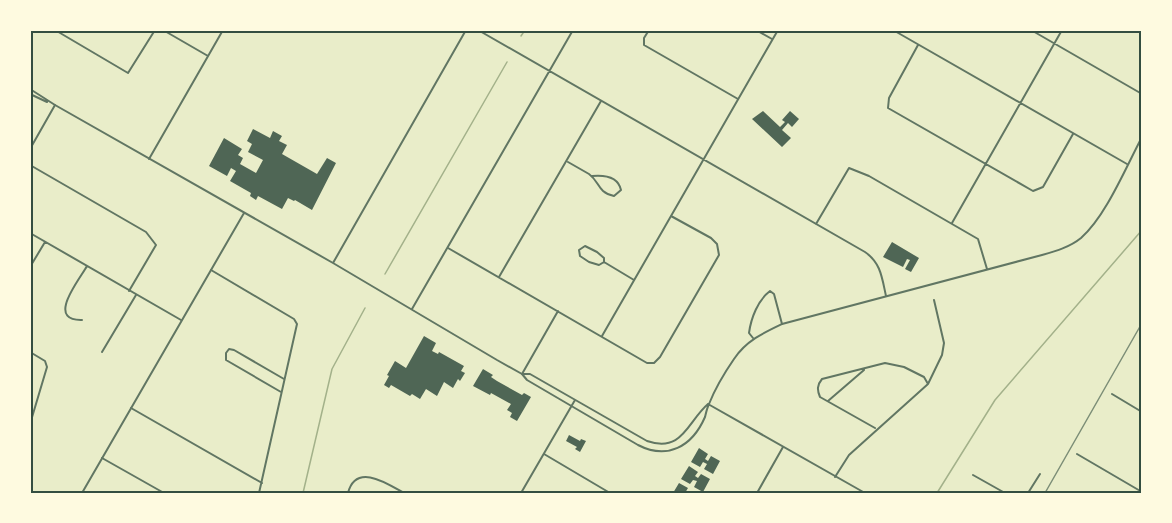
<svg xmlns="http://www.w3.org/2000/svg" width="1172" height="523" viewBox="0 0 1172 523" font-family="Signika,sans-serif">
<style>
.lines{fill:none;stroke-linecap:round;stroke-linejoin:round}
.stream{stroke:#a3b18a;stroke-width:1.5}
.building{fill:#4f6655}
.minor{stroke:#617663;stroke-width:2}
.tertiary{stroke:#617663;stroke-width:2}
.rail{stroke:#7c8e77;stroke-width:1.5}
.neatline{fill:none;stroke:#344e41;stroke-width:2}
</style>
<rect width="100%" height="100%" fill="#e9edc9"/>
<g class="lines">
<path class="stream" d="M521,36L525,30
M385,274L507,62
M303,493L332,369L365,308
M937,493L995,400L1142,230"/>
</g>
<path class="building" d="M763,111L780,127L785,122L782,120L790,111L799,119L792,127L788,123L782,130L791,138L782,147L752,119Z
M253,129L270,138L273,131L282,136L279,141L287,145L282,154L317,174L327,158L336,163L312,210L295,200L294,201L288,198L282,209L258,196L256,200L250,196L251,193L230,181L236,171L231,168L227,176L209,166L224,138L242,149L238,155L243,158L240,164L256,173L263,160L248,152L252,144L247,141Z
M892,242L919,258L911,272L905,269L910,260L907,259L903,267L883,257Z
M424,336L436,343L432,351L438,354L439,352L464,366L461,371L465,373L460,381L458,379L453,388L444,382L437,396L426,389L420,399L412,394L410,396L391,385L389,388L384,385L389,376L387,375L395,361L406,368Z
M483,369L493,375L491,377L497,381L522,395L524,393L531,397L517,421L510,417L512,413L507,410L511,404L491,393L490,395L473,386Z
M569,435L580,441L581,439L586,441L580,452L575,449L577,447L566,441Z
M699,448L708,454L705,459L708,461L711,456L720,461L713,474L704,469L707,464L703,462L700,467L691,462Z
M689,466L698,472L695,476L698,478L701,474L710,479L703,492L694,487L697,481L693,480L690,484L681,479Z
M679,483L688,488L685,493H673Z"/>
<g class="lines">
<path class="minor" d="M55,30L128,73L155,30
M163,30L208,56
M478,30L865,252C881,263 882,278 886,296
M649,30L644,38V45L738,99
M756,30L772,39
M893,30L1127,164
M1031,30L1142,94
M918,45L889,98L888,108L1033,191L1043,187L1073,134
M30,149L55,105
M149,159L223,30
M568,162C575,166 582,170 589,174C600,182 597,192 614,196L621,190C618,176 603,175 592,176
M30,165L146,232L156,245L129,291
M952,223L1062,30
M816,224L849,168L869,176L978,239L987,269
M30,233L181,320
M448,248L647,363H654L660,357L719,255L717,244L711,238L671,216
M604,262L599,265L589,262L580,256L579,250L585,246L597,252L604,258V262L634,280
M30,267L45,242
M211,270L294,319L297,324L259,493
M499,277L601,101
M412,309L573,30
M82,320C45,321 80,279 87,266
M602,336L778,30
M753,338L749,333C751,318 758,300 770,291L774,294L782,324
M30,352L45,361L47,367L30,424
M102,352L136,295
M522,374L558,311
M281,392L226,360V353L229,349L234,350L284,379
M1112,394L1142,412
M828,401L864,370
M131,408L262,483
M875,428L820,397C817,390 817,385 822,379L885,363L904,367L924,377L928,384
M544,454L610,493
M1077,454L1142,492
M102,458L164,493
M973,475L1005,493
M835,477L849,455L928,384L942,355L944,343L934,300
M348,493C356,462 388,484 404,493
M757,493L783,447
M1028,493L1040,474"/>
<path class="tertiary" d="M30,89L55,105L333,263L497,360L522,374H530L647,441C683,453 687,422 708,404
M30,94L47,102
M333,263L466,30
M522,374L527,380L638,445C667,460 692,447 705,417C706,413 707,408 709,404C715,389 725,372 734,359C746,341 763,333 782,324L1042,255C1056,251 1070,247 1081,238C1106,216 1126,167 1142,137
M708,404L865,493
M82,493L244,213
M521,493L575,400"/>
<path class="rail" d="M1045,493L1142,323"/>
</g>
<rect width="1172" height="523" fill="none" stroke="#fefae0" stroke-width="63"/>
<rect x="32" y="32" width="1108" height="460" class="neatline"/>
</svg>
